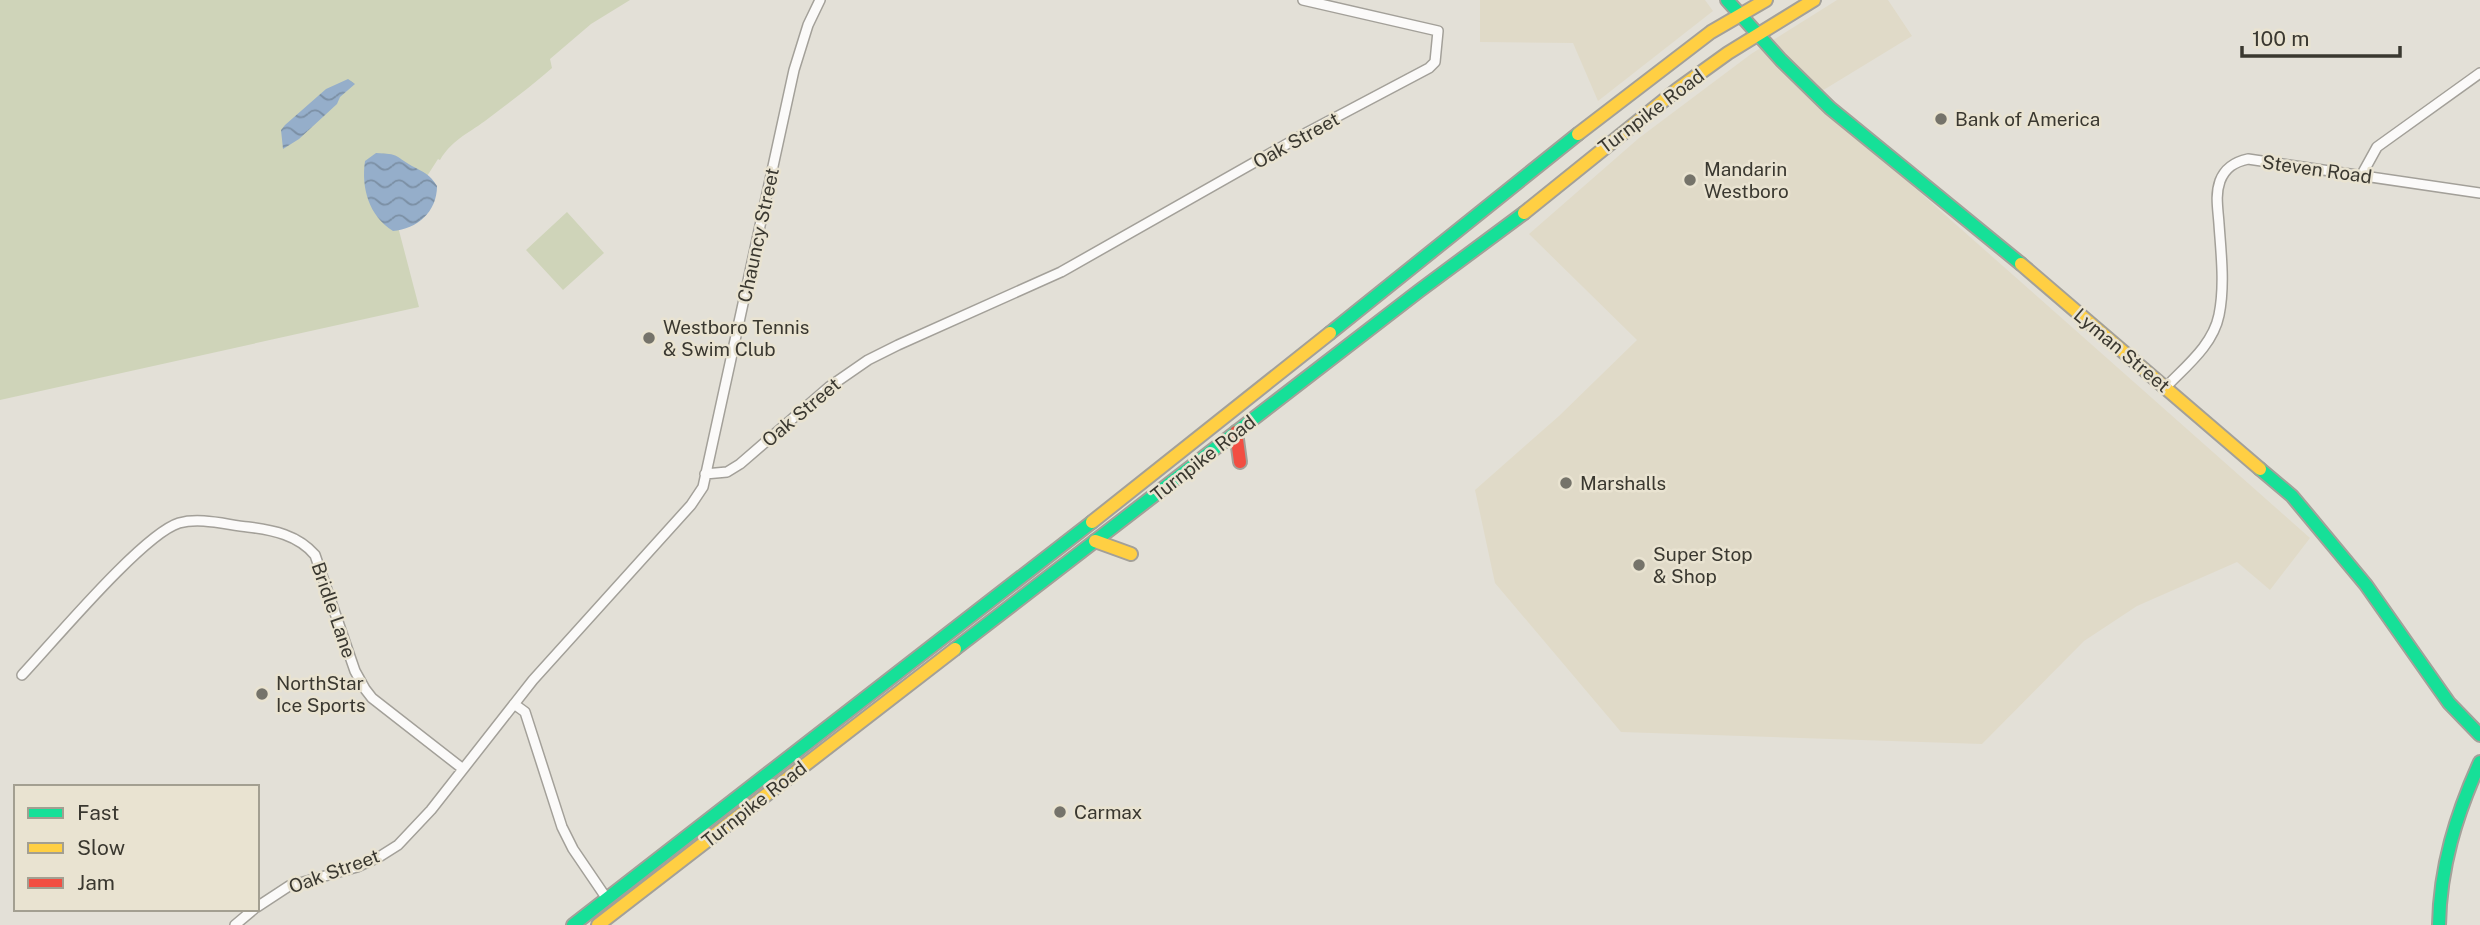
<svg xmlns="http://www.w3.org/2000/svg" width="2480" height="925" viewBox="0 0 2480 925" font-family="'Public Sans',sans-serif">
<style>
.built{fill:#e0dac8}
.green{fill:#cfd4b9}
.water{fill:url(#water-waves)}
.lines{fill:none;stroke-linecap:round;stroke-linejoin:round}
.street-casing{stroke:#a3a099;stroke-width:12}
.fast-casing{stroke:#a3a099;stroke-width:16}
.slow-casing{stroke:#a3a099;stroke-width:16}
.jam-casing{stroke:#a3a099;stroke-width:16}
.street{stroke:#fbfaf9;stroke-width:9}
.fast{stroke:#16e098;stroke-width:12}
.slow{stroke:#ffcf43;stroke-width:12}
.jam{stroke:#f24e42;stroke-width:12}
.poi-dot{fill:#75736a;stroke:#e9e3d1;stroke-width:2.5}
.labels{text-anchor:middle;stroke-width:5;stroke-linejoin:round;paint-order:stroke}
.street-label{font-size:19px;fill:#3a3830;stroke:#e9e3d1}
.poi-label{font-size:19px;fill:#3a3830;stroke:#e9e3d1;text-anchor:start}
</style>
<defs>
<pattern id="water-waves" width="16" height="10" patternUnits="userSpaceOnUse" patternTransform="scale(1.75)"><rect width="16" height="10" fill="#95aeca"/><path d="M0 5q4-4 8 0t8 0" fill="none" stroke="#7b8fa4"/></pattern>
</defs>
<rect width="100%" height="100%" fill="#e3e0d7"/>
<path class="built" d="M1480,0H1705L1713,11L1598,101L1573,43L1480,42Z
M1837,0H1888L1912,36L1812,97L2310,538L2270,590L2237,562L2137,606L2084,641L1982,744L1621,732L1495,583L1475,490L1559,416L1637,340L1529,234L1639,138L1751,54Z"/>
<path class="green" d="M0,0H630L591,24L550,59L552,68L545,74C526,90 505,106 485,121C467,134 451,141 440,160L438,159L397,223L419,307L0,400Z
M567,212L604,253L563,290L526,250Z"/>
<path class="water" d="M348,79L355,84L340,97L337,104L299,139L283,149L281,130L285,125L326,89Z
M376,153C400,154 393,155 412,166C423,172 430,174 437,186C437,212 417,229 393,231C369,216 361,188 365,161Z"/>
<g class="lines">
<defs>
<path id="street" d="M2361,176L2377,147L2480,73
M2166,387C2186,366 2213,345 2219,315C2225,285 2221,253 2219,224C2218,209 2215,195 2220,181C2225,168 2234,162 2248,159L2480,193
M705,474L727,472L740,464L829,387L868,360L898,345L1061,272L1308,132L1429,68L1435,62L1438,31L1303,0
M22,675C53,642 143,534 179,523C201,517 227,525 248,527C273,530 298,535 315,555L355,671L365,689L372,698L463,769
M514,704L525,712L562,827L573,849L607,899
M257,907L289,886L357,867L379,857L398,845L431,810L533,680L691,505L703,487L794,70L808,25L820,0
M235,925L254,909"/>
<path id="fast" d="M1727,0L1781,60L1830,108L2021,264
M1330,333L1578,134
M2260,469L2292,496L2366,585L2449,703L2480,735
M955,649L1419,291L1524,213
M573,925L1092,522
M2439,925C2440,867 2456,815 2480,762"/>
<path id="slow" d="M1578,134L1711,32L1766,0
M1524,213L1678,89L1728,53L1814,0
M2021,264L2260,469
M1092,522L1330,333
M1095,541L1131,554
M598,925L955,649"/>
<path id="jam" d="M1236,432L1240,462"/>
</defs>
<use href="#street" class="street-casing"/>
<use href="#fast" class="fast-casing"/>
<use href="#slow" class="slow-casing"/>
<use href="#jam" class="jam-casing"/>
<use href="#street" class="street"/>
<use href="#fast" class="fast"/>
<use href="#slow" class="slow"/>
<use href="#jam" class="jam"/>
</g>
<g class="poi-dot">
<circle cx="1941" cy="119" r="7"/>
<circle cx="1690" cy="180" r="7"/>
<circle cx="649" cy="338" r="7"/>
<circle cx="1566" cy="483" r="7"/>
<circle cx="1639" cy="565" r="7"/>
<circle cx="262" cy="694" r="7"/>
<circle cx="1060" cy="812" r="7"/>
</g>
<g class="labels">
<g class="street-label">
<text transform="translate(1651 111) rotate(-37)" y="7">Turnpike Road</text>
<text transform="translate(1296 140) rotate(-29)" y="7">Oak Street</text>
<text transform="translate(2317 169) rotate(8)" y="7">Steven Road</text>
<text transform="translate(758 235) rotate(-78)" y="7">Chauncy Street</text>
<text transform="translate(2122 350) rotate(40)" y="7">Lyman Street</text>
<text transform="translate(801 412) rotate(-40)" y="7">Oak Street</text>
<text transform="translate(1203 458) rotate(-38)" y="7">Turnpike Road</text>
<text transform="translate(334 610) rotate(71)" y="7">Bridle Lane</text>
<text transform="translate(754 804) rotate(-38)" y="7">Turnpike Road</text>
<text transform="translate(334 871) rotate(-20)" y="7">Oak Street</text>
</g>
<g class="poi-label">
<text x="1955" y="126">Bank of America</text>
<text x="1704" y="176">Mandarin<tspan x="1704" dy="22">Westboro</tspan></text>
<text x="663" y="334">Westboro Tennis<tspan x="663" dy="22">&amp; Swim Club</tspan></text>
<text x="1580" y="490">Marshalls</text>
<text x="1653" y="561">Super Stop<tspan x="1653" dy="22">&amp; Shop</tspan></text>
<text x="276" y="690">NorthStar<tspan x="276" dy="22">Ice Sports</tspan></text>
<text x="1074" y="819">Carmax</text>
</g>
</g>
<rect x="14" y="785" width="245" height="126" fill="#e9e3d1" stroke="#a39f91" stroke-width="2"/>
<rect x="28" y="808" width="35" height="10" fill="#16e098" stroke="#a39f91" stroke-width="2"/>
<text x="77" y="820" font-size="21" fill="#3a3830">Fast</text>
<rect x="28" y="843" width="35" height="10" fill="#ffcf43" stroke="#a39f91" stroke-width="2"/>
<text x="77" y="855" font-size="21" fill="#3a3830">Slow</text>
<rect x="28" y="878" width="35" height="10" fill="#f24e42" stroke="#a39f91" stroke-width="2"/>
<text x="77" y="890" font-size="21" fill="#3a3830">Jam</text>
<path d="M2242 46v10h158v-10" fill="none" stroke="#3a3830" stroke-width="3.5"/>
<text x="2252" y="46" font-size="21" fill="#3a3830" stroke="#e9e3d1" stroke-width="5" paint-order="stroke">100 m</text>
</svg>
